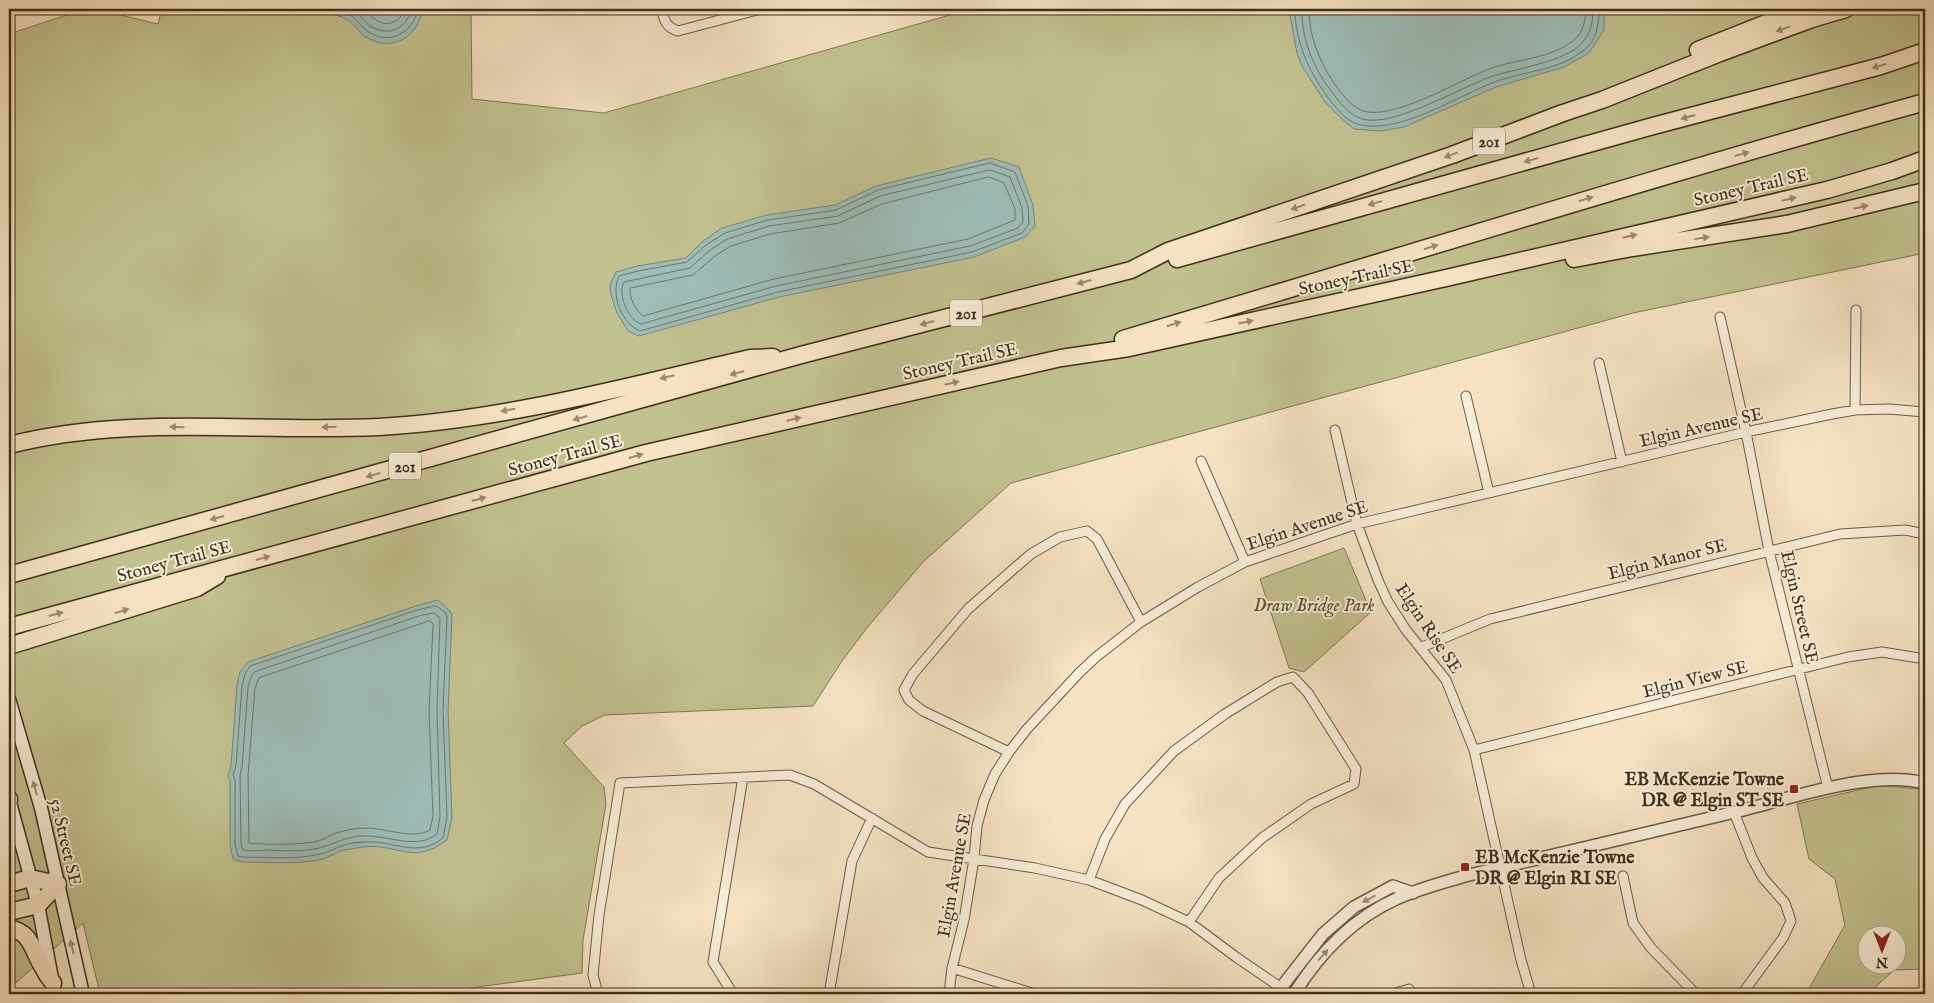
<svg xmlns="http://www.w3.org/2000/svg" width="1934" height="1003" viewBox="0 0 1934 1003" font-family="'IM FELL English',serif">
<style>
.green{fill:#c2c28f;stroke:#817854;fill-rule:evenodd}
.water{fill:#9dbdb8;stroke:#788479}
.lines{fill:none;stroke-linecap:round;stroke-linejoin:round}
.shore{stroke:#6e7669;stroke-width:1}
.minor-casing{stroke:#6d5c44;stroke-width:11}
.tertiary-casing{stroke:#6d5c44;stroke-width:14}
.secondary-casing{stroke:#402f1a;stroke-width:15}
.motorway-casing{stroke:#402f1a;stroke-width:19}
.minor{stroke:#f8edd8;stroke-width:9}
.tertiary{stroke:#f8edd8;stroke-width:11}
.secondary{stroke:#f8edd8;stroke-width:12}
.motorway{stroke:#f5e3c3;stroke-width:16}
.oneway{fill:#9a896e}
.oneway2{fill:#9c8e79}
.poi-dot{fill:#8f2418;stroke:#f8edd8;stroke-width:2}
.labels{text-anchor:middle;stroke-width:4;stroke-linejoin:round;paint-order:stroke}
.shield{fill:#f8edd8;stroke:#776853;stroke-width:1}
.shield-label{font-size:16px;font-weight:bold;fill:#402f1a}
.street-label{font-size:18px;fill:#402f1a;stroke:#f8edd8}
.park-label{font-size:18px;font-style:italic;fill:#5a4c31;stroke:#f8edd8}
.poi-label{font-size:18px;font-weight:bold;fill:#402f1a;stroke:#f8edd8;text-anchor:end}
</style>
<rect width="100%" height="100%" fill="#f5e3c3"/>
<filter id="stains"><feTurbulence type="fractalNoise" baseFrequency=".004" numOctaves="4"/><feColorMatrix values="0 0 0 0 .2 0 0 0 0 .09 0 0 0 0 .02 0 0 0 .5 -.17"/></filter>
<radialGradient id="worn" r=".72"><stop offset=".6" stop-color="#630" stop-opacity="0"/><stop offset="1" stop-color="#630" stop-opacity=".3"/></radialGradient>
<path class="green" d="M85,9H96L158,24L162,9H471L472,99L604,113L971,9H1925V253L1633,313L1011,483L923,562L866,629L842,661L813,706L605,715L582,726L564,743L604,787L606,804L583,940L582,973L463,989V994H100L83,923L9,989V34Z
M1344,548L1371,612L1304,672L1289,668L1260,579Z
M1890,786L1925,790V969L1894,970L1868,994H1806L1845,925L1835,879L1809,859L1797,804L1871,787ZM1866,936H1896V966H1866Z"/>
<path class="water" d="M293,9H423C418,37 392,53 366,37C357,31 353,21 342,17C327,11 307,16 293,9Z
M1291,9H1604V30L1589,53L1564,67L1496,87L1404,127L1380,131L1354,129L1342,119L1325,102L1302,66L1297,53L1290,16Z
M991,158L1019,167L1033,205L1035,226L1025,237L974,257L779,297L639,336L628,331L617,313L611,295L610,285L616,272L637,266L686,258L703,241L722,228L767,215L835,205L876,186Z
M438,600L447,608L452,614L448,711L452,818L447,840C413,866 398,843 363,847C357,848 350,849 344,850C337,852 330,857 323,859C297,865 268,862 242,862L233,859L230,845V780L228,776L231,766L237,685L240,672L248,662L416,606Z"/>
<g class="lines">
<path class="shore" d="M327,9C335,10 343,11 350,15C357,19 361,27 367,31C389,47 414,32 418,9
M352,9C360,13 364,23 372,27C390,37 408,28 411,9
M365,9C368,12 372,18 376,20C388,28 401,22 404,9
M1295,9C1295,38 1306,66 1323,90C1329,100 1345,121 1357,124C1396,136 1456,97 1492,83C1522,71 1559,71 1584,50C1597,40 1599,23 1599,9
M1302,9C1301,35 1311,62 1326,84C1334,95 1344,110 1357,117C1386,133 1462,86 1493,76C1515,69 1566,61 1581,44C1591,33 1593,22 1593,9
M1309,9C1309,34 1318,59 1332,80C1339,90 1349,105 1361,110C1389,123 1460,80 1489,69C1516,59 1551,59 1574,40C1584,32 1585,20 1586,9
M990,163L1015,172L1028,206L1029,224L1022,233L972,252L778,292L640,331C622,324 610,294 619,276L638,271L687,262L706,245L725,233L768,220L836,210L878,190Z
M990,170L1010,177L1022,208L1023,222L1018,228L970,246L776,286L641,324C628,320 617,293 624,282L690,268L710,250L727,239L769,226L838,216L880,196Z
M989,177L1004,183L1015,209V220L968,239L774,279L643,316C635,310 629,297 630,288L693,275L715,256L731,246L770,234L839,223L882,204Z
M436,606L444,611L447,616L443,711L447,817L443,838C416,859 394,840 365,842C358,842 349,843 342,846C334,848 328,853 320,854C295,860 269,857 243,857L238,856L235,844V780L233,775L236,766L242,686L245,674L250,666L417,610Z
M434,613L440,618L437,711L440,817L437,834C417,850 390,836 367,836C347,835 336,844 319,848C303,852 286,851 270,850C261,850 252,852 243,850L241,844L240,775L242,767L248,687L251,677L254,672L419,616Z
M430,621L433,624L429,711L433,816L430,830C413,840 386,828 366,828C357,828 345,830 336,833C330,835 325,839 318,841C302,845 266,845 249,843L248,775L255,688L259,678Z"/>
<defs>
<path id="minor" d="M662,9C663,20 667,28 678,31L761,9
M1720,317L1746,432L1769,551L1828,788
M1599,363L1622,462
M1466,396L1489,493
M1855,410L1856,310
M1335,430L1357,524L1378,580L1388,602L1406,630L1446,680L1474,750L1521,960L1531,994
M1201,461L1245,562
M1422,647L1490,619L1840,534L1905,530L1925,534
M1474,750L1848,657L1882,652L1925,659
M1009,752L923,711L909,700L904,690L913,674L968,609L1017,566L1031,554L1060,537L1087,531L1097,539L1141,622
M1734,812L1752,858L1763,878L1785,903L1791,921L1783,938L1742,994
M1623,876L1633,923L1651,948L1696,994
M1089,880L1105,839L1125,804L1174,751L1225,714L1277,682L1293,677L1308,693L1356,769L1354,784L1311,804L1262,838L1219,878L1189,922
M952,968L1035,994
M598,994L593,975L599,915L620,783L790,775L814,784L928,852L1035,868L1089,880L1142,900L1189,922L1236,957L1290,994
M733,994L713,962L743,777
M829,994L852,861L872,818
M949,994L952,968L964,920L974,859L977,826L984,800L995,774L1009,752L1027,729L1079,673L1096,657L1141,622L1198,587L1245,562L1357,524L1387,517L1746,432L1832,414L1855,410L1889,409L1925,412
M1392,994L1409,989"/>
<path id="tertiary" d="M1276,994L1323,934L1354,907L1393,886L1413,893
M1294,994C1319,954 1352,919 1396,899C1418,889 1442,883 1465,876C1555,854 1645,834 1735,812C1789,799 1871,769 1925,783"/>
<path id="secondary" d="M9,699L41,808L83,994
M9,799L38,905L55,994"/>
<path id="motorway" d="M1698,50L1802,9
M1177,259L1653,126L1881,66L1925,51
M1574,259L1632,248L1787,224L1925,191
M1123,339C1390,260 1656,176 1925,102
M9,445C130,414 255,433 378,427C504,420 628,386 750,358L773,357
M9,575L801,355L1131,270L1168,251L1452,155L1563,113L1602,100L1720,53L1812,19L1846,9
M9,627L646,453L1061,358L1129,348L1446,278L1827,190L1892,171L1925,159
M9,646L197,588L217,576
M9,800V799
M9,884L30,878L58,884
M9,912L38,905L58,884
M9,928C31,932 32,949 42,966C45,972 49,978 53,983"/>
</defs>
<use href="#minor" class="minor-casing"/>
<use href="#tertiary" class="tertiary-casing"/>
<use href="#secondary" class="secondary-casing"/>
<use href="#motorway" class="motorway-casing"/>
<use href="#minor" class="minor"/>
<use href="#tertiary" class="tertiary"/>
<use href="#secondary" class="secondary"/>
<use href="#motorway" class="motorway"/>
</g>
<defs><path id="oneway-solid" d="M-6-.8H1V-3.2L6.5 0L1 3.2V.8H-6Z" transform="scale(1.25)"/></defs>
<g class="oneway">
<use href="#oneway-solid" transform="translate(1783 29) rotate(160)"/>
<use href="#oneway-solid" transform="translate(1879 66) rotate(164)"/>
<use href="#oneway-solid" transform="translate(1688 117) rotate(165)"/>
<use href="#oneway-solid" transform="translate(1742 154) rotate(-16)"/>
<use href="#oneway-solid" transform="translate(1451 155) rotate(160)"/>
<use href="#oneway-solid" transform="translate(1531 160) rotate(164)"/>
<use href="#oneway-solid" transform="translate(1586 199) rotate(-17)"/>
<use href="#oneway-solid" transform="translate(1789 199) rotate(-13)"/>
<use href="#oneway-solid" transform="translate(1375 203) rotate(164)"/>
<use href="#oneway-solid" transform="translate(1298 207) rotate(161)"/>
<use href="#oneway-solid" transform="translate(1861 207) rotate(-13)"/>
<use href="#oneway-solid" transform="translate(1630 236) rotate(-13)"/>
<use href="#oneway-solid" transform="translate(1702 238) rotate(-8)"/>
<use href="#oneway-solid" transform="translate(1431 247) rotate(-17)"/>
<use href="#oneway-solid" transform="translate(1084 282) rotate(165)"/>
<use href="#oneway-solid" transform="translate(1246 322) rotate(-12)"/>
<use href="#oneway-solid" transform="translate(927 323) rotate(165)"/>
<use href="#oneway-solid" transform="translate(1174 324) rotate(-17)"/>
<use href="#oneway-solid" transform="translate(737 373) rotate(164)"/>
<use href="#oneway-solid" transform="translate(667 377) rotate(167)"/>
<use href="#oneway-solid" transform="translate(952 383) rotate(-13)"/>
<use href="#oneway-solid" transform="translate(508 410) rotate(170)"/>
<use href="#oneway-solid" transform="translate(580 418) rotate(164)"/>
<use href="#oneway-solid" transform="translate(794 419) rotate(-13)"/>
<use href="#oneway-solid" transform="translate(177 427) rotate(-179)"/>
<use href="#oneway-solid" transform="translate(329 427) rotate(179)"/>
<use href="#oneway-solid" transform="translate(636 456) rotate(-15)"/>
<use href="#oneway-solid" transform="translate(373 475) rotate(164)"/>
<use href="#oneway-solid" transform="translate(479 499) rotate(-15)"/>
<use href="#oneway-solid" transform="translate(217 518) rotate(165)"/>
<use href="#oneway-solid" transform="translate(263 558) rotate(-16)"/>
<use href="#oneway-solid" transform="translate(122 611) rotate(-17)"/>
<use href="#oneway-solid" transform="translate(56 614) rotate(-15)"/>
</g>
<g class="oneway2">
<use href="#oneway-solid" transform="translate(35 788) rotate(-106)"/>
<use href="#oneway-solid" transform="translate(1369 899) rotate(152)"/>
<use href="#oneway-solid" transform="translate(72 947) rotate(-103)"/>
<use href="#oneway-solid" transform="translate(1323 955) rotate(-49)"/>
</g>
<g class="poi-dot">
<rect x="1789" y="784" width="10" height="10" rx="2.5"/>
<rect x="1460" y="862" width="10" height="10" rx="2.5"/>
</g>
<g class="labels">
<g class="shield">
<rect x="1473" y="127.5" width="32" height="27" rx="4"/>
<rect x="950" y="299.5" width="32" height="27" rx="4"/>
<rect x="389" y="452.5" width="32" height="27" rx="4"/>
</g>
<g class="shield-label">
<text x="1489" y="147">201</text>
<text x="966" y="319">201</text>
<text x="405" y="472">201</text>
</g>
<g class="street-label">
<text transform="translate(1751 187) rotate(-13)" y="6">Stoney Trail SE</text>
<text transform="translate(1356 277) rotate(-12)" y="6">Stoney Trail SE</text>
<text transform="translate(960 361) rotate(-13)" y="6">Stoney Trail SE</text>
<text transform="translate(1701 427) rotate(-13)" y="6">Elgin Avenue SE</text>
<text transform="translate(565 455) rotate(-15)" y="6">Stoney Trail SE</text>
<text transform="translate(1307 525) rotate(-18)" y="6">Elgin Avenue SE</text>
<text transform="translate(1667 559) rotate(-14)" y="6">Elgin Manor SE</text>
<text transform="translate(174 561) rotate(-15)" y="6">Stoney Trail SE</text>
<text transform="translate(1800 607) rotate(77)" y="6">Elgin Street SE</text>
<text transform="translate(1429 628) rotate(56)" y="6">Elgin Rise SE</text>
<text transform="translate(1695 679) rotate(-14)" y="6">Elgin View SE</text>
<text transform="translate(66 842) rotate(77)" y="6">52 Street SE</text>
<text transform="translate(954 875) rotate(-80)" y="6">Elgin Avenue SE</text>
</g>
<g class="park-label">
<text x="1314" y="611">Draw Bridge Park</text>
</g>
<g class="poi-label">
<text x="1784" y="785">EB McKenzie Towne<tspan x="1784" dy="21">DR @ Elgin ST SE</tspan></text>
<text x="1475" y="863" text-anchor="start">EB McKenzie Towne<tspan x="1475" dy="21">DR @ Elgin RI SE</tspan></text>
</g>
</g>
<rect width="1934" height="1003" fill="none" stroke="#f5e3c3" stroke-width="30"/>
<rect x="10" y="10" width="1914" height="983" fill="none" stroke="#402f1a" stroke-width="2.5"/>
<rect x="15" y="15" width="1904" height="973" fill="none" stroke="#402f1a"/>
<g transform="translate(1882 950) rotate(180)"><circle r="24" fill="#f8edd8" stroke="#aea18c"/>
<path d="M0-4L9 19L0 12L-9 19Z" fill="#8f2418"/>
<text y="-8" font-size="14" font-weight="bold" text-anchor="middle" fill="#402f1a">N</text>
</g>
<rect width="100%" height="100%" filter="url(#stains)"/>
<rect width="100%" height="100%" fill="url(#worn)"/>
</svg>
